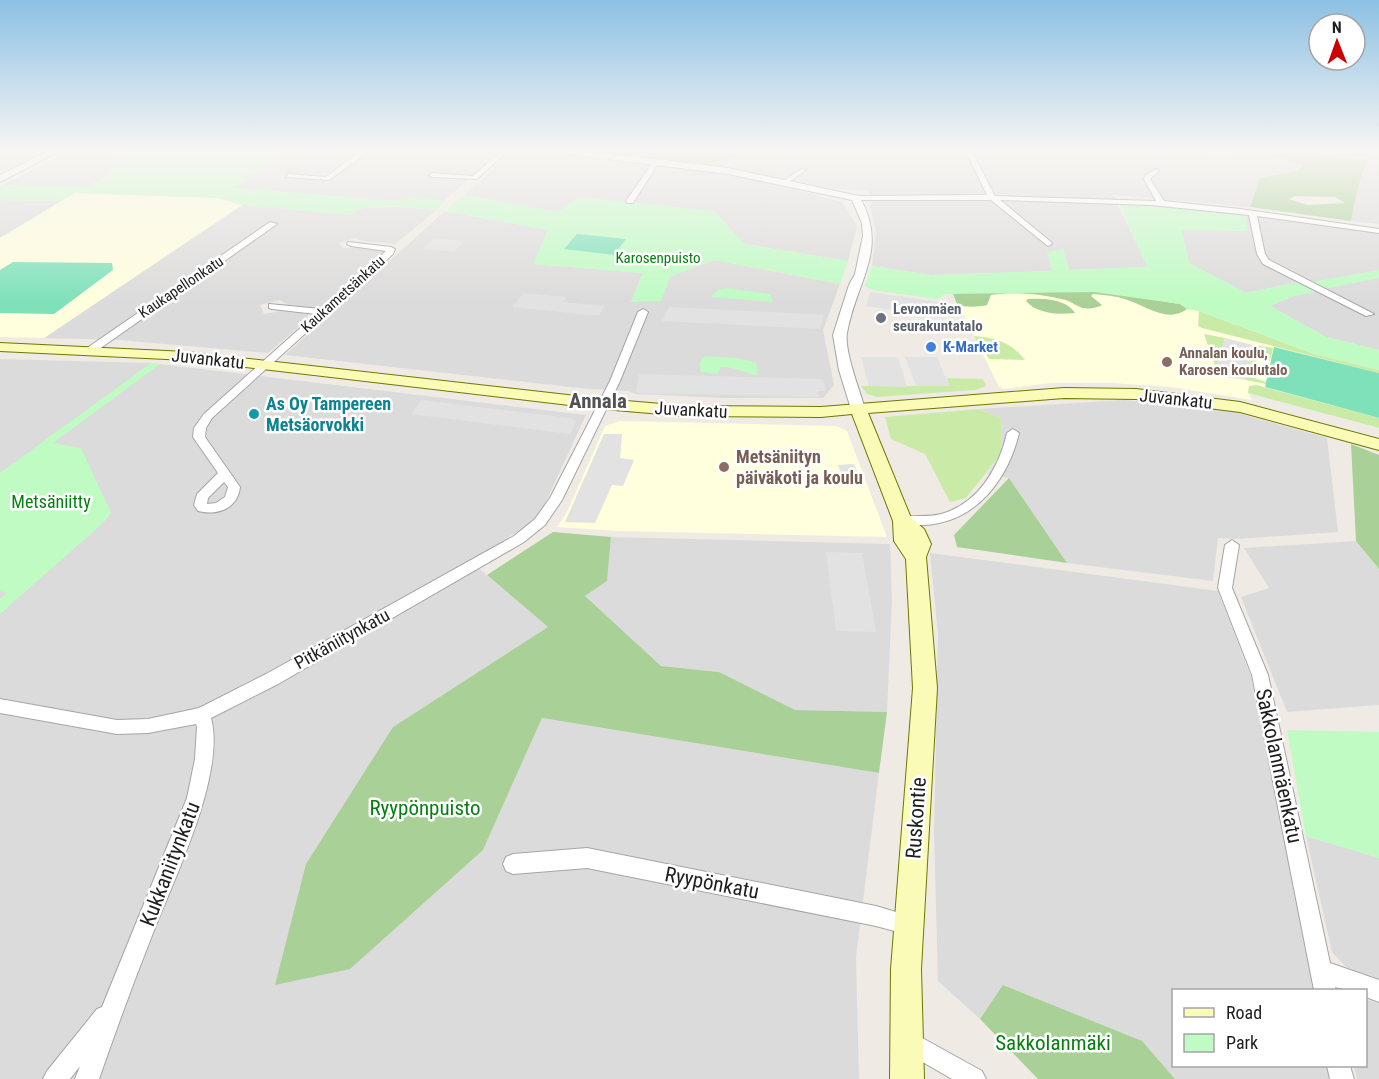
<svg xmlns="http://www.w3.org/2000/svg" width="1379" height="1079" viewBox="0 0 1379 1079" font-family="'Roboto Condensed',sans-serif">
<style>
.residential{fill:#dcdbdb}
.education{fill:#fffedd}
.grass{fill:#caeba8}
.forest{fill:#a9d097;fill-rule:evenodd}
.park{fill:#bffbc3}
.pitch{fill:#7fe1ba}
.parking{fill:#e2e2e2}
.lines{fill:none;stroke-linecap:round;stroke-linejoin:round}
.minor-casing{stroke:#a5a5a5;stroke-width:2}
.tertiary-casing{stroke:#a5a5a5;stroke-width:2}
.secondary-casing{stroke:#6d7802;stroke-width:2}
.minor{fill:#fff;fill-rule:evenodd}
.tertiary{fill:#fff;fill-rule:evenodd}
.secondary{fill:#f9fbb6;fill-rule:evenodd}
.worship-dot{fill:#6b7280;stroke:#fff;stroke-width:2}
.shop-dot{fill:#3f7fe0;stroke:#fff;stroke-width:2}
.education-dot{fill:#8d6e63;stroke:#fff;stroke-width:2}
.culture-dot{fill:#0f9aa8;stroke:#fff;stroke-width:2}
.labels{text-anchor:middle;stroke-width:5;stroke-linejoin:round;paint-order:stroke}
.far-park-label{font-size:15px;fill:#088011;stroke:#fff}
.far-street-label{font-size:15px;fill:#1e1e1e;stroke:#fff}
.far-worship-label{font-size:15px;font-weight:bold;fill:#5b616d;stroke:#fff;text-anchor:start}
.far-shop-label{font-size:15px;font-weight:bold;fill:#366cbe;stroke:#fff;text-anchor:start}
.far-education-label{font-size:15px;font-weight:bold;fill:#785e54;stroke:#fff;text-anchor:start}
.street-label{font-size:18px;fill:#1e1e1e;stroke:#fff}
.culture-label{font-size:18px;font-weight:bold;fill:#0d838f;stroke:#fff;text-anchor:start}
.education-label{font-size:18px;font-weight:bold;fill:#785e54;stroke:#fff;text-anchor:start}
.park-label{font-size:18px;fill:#088011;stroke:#fff}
.quarter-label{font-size:21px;font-weight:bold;fill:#515151;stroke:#fff}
.near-street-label{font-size:21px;fill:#1e1e1e;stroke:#fff}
.near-park-label{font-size:21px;fill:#088011;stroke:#fff}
</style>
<rect width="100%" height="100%" fill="#efebe4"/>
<path class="residential" d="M0,150L40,151L41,152L0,173Z
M289,150H501L444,201L408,198L395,201L233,188Z
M513,150H550L565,155L690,168L753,179L842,202L857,226L848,261L744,244L714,211L558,212L464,195Z
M764,150H1188L1214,159L1245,154L1282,158L1304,165L1297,171L1260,178L1250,207L1113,195L1148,267L1069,270L1063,249L1053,271L931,275L872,266L876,231L870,206L873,201L868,191L829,188L706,164Z
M1364,150H1379V224L1351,221L1358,187L1368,157L1369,152Z
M71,151H117L109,174L87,187L2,185Z
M0,200L61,201L0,238Z
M242,205L349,215L359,208L397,207L437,210L395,244L362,241L355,238L339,243L343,248L360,247L383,249L384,254L324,306L315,308L288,305L280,300L260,305L264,314L280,311L308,314L307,320L268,353L119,340L44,338Z
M445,211L549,230L534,264L643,273L631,302L671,276L714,260L840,284L823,330L834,385L823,398H726L636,394L628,391L589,389L285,355Z
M1245,215L1379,233V350L1326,337L1270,306L1294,296L1317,291L1299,282L1246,293L1189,263L1181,229L1247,231Z
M0,359L151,363L586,415L538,519L470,561L548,627L393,727L483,850L542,718L879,773L856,957L859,1079H0Z
M1124,400L1234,412L1327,438L1338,532L1236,539L1218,538L1213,581L1067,563L1009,478L987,474L1001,454L1002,419L979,409Z
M611,537L890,544L892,599L887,712L794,710L719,672L661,666L585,596L607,581Z
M1356,541L1379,569V705L1287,712L1241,597L1269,588L1244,548Z
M930,553L1218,591L1251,677L1314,990H1174V1066H1328L1331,1079H1175L1141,1041L1004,985L980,1019L938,981L934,834L938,634Z
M1306,836L1379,858V981L1355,973L1345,966L1332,952Z
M1366,999L1379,1004V1079H1357L1354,1066H1366Z"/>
<path class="education" d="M75,193L218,198L242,205L44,338L0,337V238Z
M1094,292L1180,304L1187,309L1199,311L1314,354L1379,370V428L1249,393L1252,400L1171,387L1112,383H1051L1004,389L999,387L953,294Z
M620,421L836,426L847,431L887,537L618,531L557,527L567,512L605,426Z"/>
<path class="grass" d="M1199,311L1314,354L1379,370V373L1202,328L1198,326Z
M1204,334L1225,338L1218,364L1215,365Z
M974,336C996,338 1011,342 1025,360L989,359L986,354H983Z
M1253,345L1273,348L1270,361L1257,359L1251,377L1266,382V384L1246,380Z
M947,378L983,379L986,386L975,390L877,397L867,394L861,386H949Z
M1256,385L1379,418V428L1248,393L1249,386Z
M979,409L1002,419L1001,454L966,498L950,502L925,454L891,439L885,417Z"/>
<path class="forest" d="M576,150H764L706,164Z
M1237,150L1367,160L1358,187L1351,221L1250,207L1260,178L1297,171L1303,165C1279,156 1254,152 1228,156ZM1295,196L1335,197L1345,203L1307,205L1289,199Z
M1278,150H1364L1369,152L1368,157Z
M1030,280L1180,304L1187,309C1168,324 1144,305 1125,299C1115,296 1104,295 1093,294L1091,296L1102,305C1097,308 1089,309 1083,308C1078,307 1072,302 1066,300C1042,294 1016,291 991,295L987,305C978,307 965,308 957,304L953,294Z
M1028,299C1042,298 1067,299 1075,313C1059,315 1037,314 1026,301Z
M1351,444L1379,455V569L1356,541Z
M1009,478L1067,563L957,547L954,535Z
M553,532L611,537L607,581L585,596L661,666L719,672L795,710L887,712L879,773L542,718L483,850L350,969L275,985L306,864L393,727L548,627L487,575Z
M1003,985L1142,1041L1175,1079H1038L980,1019Z"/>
<path class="park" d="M123,150H289L234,188L395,201L408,198L444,201L437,210C412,208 369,200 349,215L242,205L218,198L75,193L61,201L0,200V186L2,185L87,187L109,174L117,151Z
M464,195L558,212L580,197L714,211L744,244L848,261L840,284L714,260L671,276L661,301L631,302L643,273L533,264L548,230L445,211Z
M1119,203L1184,207L1245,215L1248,231L1182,230L1189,263L1246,293L1299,282L1317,291L1294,296L1270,306L1326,337L1379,350V370L1314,354L1199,311L1187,309L1180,304L1094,292L945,294L938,299L872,290L865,286L872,266L931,275L1052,271L1047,252L1063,249L1069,270L1147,267Z
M1379,270V278L1324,289L1311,282Z
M727,288L770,294L773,302L711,297L719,289Z
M706,356L737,358L756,363L758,375C745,374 734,366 721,367L717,374L701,372C699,365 699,360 706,356Z
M151,363L160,364L53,443L81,448L111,513L103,523L0,614V599L7,593L0,591V473Z
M1287,730L1379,732V858L1306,836Z"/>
<path class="pitch" d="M577,234L626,239L614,255L564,249Z
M13,262L112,263L113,270L54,314L0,313V270Z
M1274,347L1379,373V418L1265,387Z"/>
<path class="parking" d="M434,238L464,241L454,252L422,249Z
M870,292L940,302L943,307L921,314L866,306Z
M524,293L566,297L563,302L604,306L599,316L512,307Z
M669,307L790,313L824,315L820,329L662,321Z
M1225,338L1253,345L1246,380L1218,376L1215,365L1218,364Z
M861,357H898L907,387L869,386Z
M905,357H937L949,386H916Z
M639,374L823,379L826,391H818L819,397L636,393Z
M422,400L570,418L576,421L570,434L411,414Z
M604,434H622L620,458L634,460L623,486L612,485L595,523L565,522Z
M854,464L862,483L845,484L838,465Z
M826,552L862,553L876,632L836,631Z"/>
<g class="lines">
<defs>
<path id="minor" d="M321,150H371L329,180L286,177L288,174L326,177L357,154Z
M502,150H509L477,179L432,177L429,175L432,173L473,176Z
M965,150H971L995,196L1156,201L1144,179L1146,175L1156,169L1159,171L1150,179L1164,201L1240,209L1379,229V233L1257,216L1265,254L1269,260L1374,314L1366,316L1263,264L1257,254L1249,215L1151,205L1000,200L1051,242L1052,244L1048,246L991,200H856L852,198L856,196L987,195Z
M654,161L659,162L633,203H627L626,201Z
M801,169L806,170L786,184H782V182Z
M270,222L277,224L95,352H87V348Z
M348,242L391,247L395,249L393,254L212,418L206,428L205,437L240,487C238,508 218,516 198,511L194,505L197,494L218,473L193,437L194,428L204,414L316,314L272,309L269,308V304L321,309L386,251L351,246L347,244ZM224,482L228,487L225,497L216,503L207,504L208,498Z
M643,309L648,312L620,381L562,500L545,525L524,542L278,684L211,718C226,774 174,879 153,933C134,981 116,1030 99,1079H75L80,1066L70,1079H43L47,1071L97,1009L102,1007L187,798L195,759L197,727L196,724L148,733L117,734L0,713V699L117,720L148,719L199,708L266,674L514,536L535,519L550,498L610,381L638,312Z
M1013,429L1019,433C1008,479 977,521 926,525C917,525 907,527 898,524L896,521L898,518C912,514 927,518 941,514C978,504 999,468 1007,433Z
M1232,540L1239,545L1232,588L1268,675L1330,963L1379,980V1002L1366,997V990H1346L1335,987L1336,990H1314L1252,675L1218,588L1225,545Z
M587,848L876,906L916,918L919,925L916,932L909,935L876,926L587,868L513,874L506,871L503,864L506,857L513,854Z
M908,1030L982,1071L986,1079H952L900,1049L897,1041L900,1033Z
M1327,1066H1350L1354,1079H1330Z"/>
<path id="tertiary" d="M50,150H61L0,182V175Z
M556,150H581L728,168L859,196C890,249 856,281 847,333C844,351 860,391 865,409L863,412H853L851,409L839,370L833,335L849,285L855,274L863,236L862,223L852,200L728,174L560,153Z"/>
<path id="secondary" d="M0,343L187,352L603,399L685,406L821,407L1064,388L1136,389L1240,402L1379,439V450L1240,412L1136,399L1064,398L868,413L911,518L924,529L931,544L926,557L937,688L921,969L924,1079H890L891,969L913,688L906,559L894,541L893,521L852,414L821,417L685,416L603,409L187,360L0,351Z"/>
</defs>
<use href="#minor" class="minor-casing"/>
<use href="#tertiary" class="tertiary-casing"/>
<use href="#secondary" class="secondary-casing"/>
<use href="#minor" class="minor"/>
<use href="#tertiary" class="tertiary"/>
<use href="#secondary" class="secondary"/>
</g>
<linearGradient id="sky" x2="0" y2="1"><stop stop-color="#8cc0e4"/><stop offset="0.5" stop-color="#f8f6f3"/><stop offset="1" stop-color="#f8f6f3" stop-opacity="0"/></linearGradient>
<rect width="1379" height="301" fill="url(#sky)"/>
<circle class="worship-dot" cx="881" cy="318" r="6"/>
<circle class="shop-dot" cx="931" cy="347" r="6"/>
<g class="education-dot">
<circle cx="1167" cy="362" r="6"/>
<circle cx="724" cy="467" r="6"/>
</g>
<circle class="culture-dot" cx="254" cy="414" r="6"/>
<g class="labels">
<g class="far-park-label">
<text x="658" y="263">Karosenpuisto</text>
</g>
<g class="far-street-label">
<text transform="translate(181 287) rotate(-34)" y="5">Kaukapellonkatu</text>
<text transform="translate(343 294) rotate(-42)" y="5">Kaukametsänkatu</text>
</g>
<g class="far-worship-label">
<text x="893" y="314">Levonmäen<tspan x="893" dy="17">seurakuntatalo</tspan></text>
</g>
<g class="far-shop-label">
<text x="943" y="352">K-Market</text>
</g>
<g class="far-education-label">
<text x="1179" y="358">Annalan koulu,<tspan x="1179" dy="17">Karosen koulutalo</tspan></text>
</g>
<g class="street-label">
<text transform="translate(208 359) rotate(6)" y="6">Juvankatu</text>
<text transform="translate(1176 399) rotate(6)" y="6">Juvankatu</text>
<text transform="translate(691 410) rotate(3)" y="6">Juvankatu</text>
<text transform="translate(342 639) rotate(-29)" y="6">Pitkäniitynkatu</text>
</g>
<g class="culture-label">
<text x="266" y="410">As Oy Tampereen<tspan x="266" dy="21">Metsäorvokki</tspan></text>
</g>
<g class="education-label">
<text x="736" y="463">Metsäniityn<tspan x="736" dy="21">päiväkoti ja koulu</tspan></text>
</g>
<g class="park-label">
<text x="51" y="508">Metsäniitty</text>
</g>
<g class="quarter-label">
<text x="598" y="408">Annala</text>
</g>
<g class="near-street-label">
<text transform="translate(1279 766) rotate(78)" y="7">Sakkolanmäenkatu</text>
<text transform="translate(916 818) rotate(-86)" y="7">Ruskontie</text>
<text transform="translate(170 864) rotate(-69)" y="7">Kukkaniitynkatu</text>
<text transform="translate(712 883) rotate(11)" y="7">Ryypönkatu</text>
</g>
<g class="near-park-label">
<text x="425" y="815">Ryypönpuisto</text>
<text x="1053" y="1050">Sakkolanmäki</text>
</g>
</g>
<rect x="1172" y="989" width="195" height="78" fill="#ffffff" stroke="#a5a5a5" stroke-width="1.5"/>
<rect x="1184" y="1008" width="30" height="9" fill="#f9fbb6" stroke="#a5a5a5" stroke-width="1.5"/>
<text x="1226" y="1019" font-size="18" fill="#1e1e1e">Road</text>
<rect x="1184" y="1034" width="30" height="18" fill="#bffbc3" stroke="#a5a5a5" stroke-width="1.5"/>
<text x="1226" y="1049" font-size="18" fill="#1e1e1e">Park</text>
<g transform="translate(1337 42) rotate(359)"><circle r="28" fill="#ffffff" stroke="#a5a5a5" stroke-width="1.5"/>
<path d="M0-4.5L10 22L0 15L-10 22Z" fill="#cc0003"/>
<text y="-9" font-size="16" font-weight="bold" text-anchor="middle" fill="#1e1e1e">N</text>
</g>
</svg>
